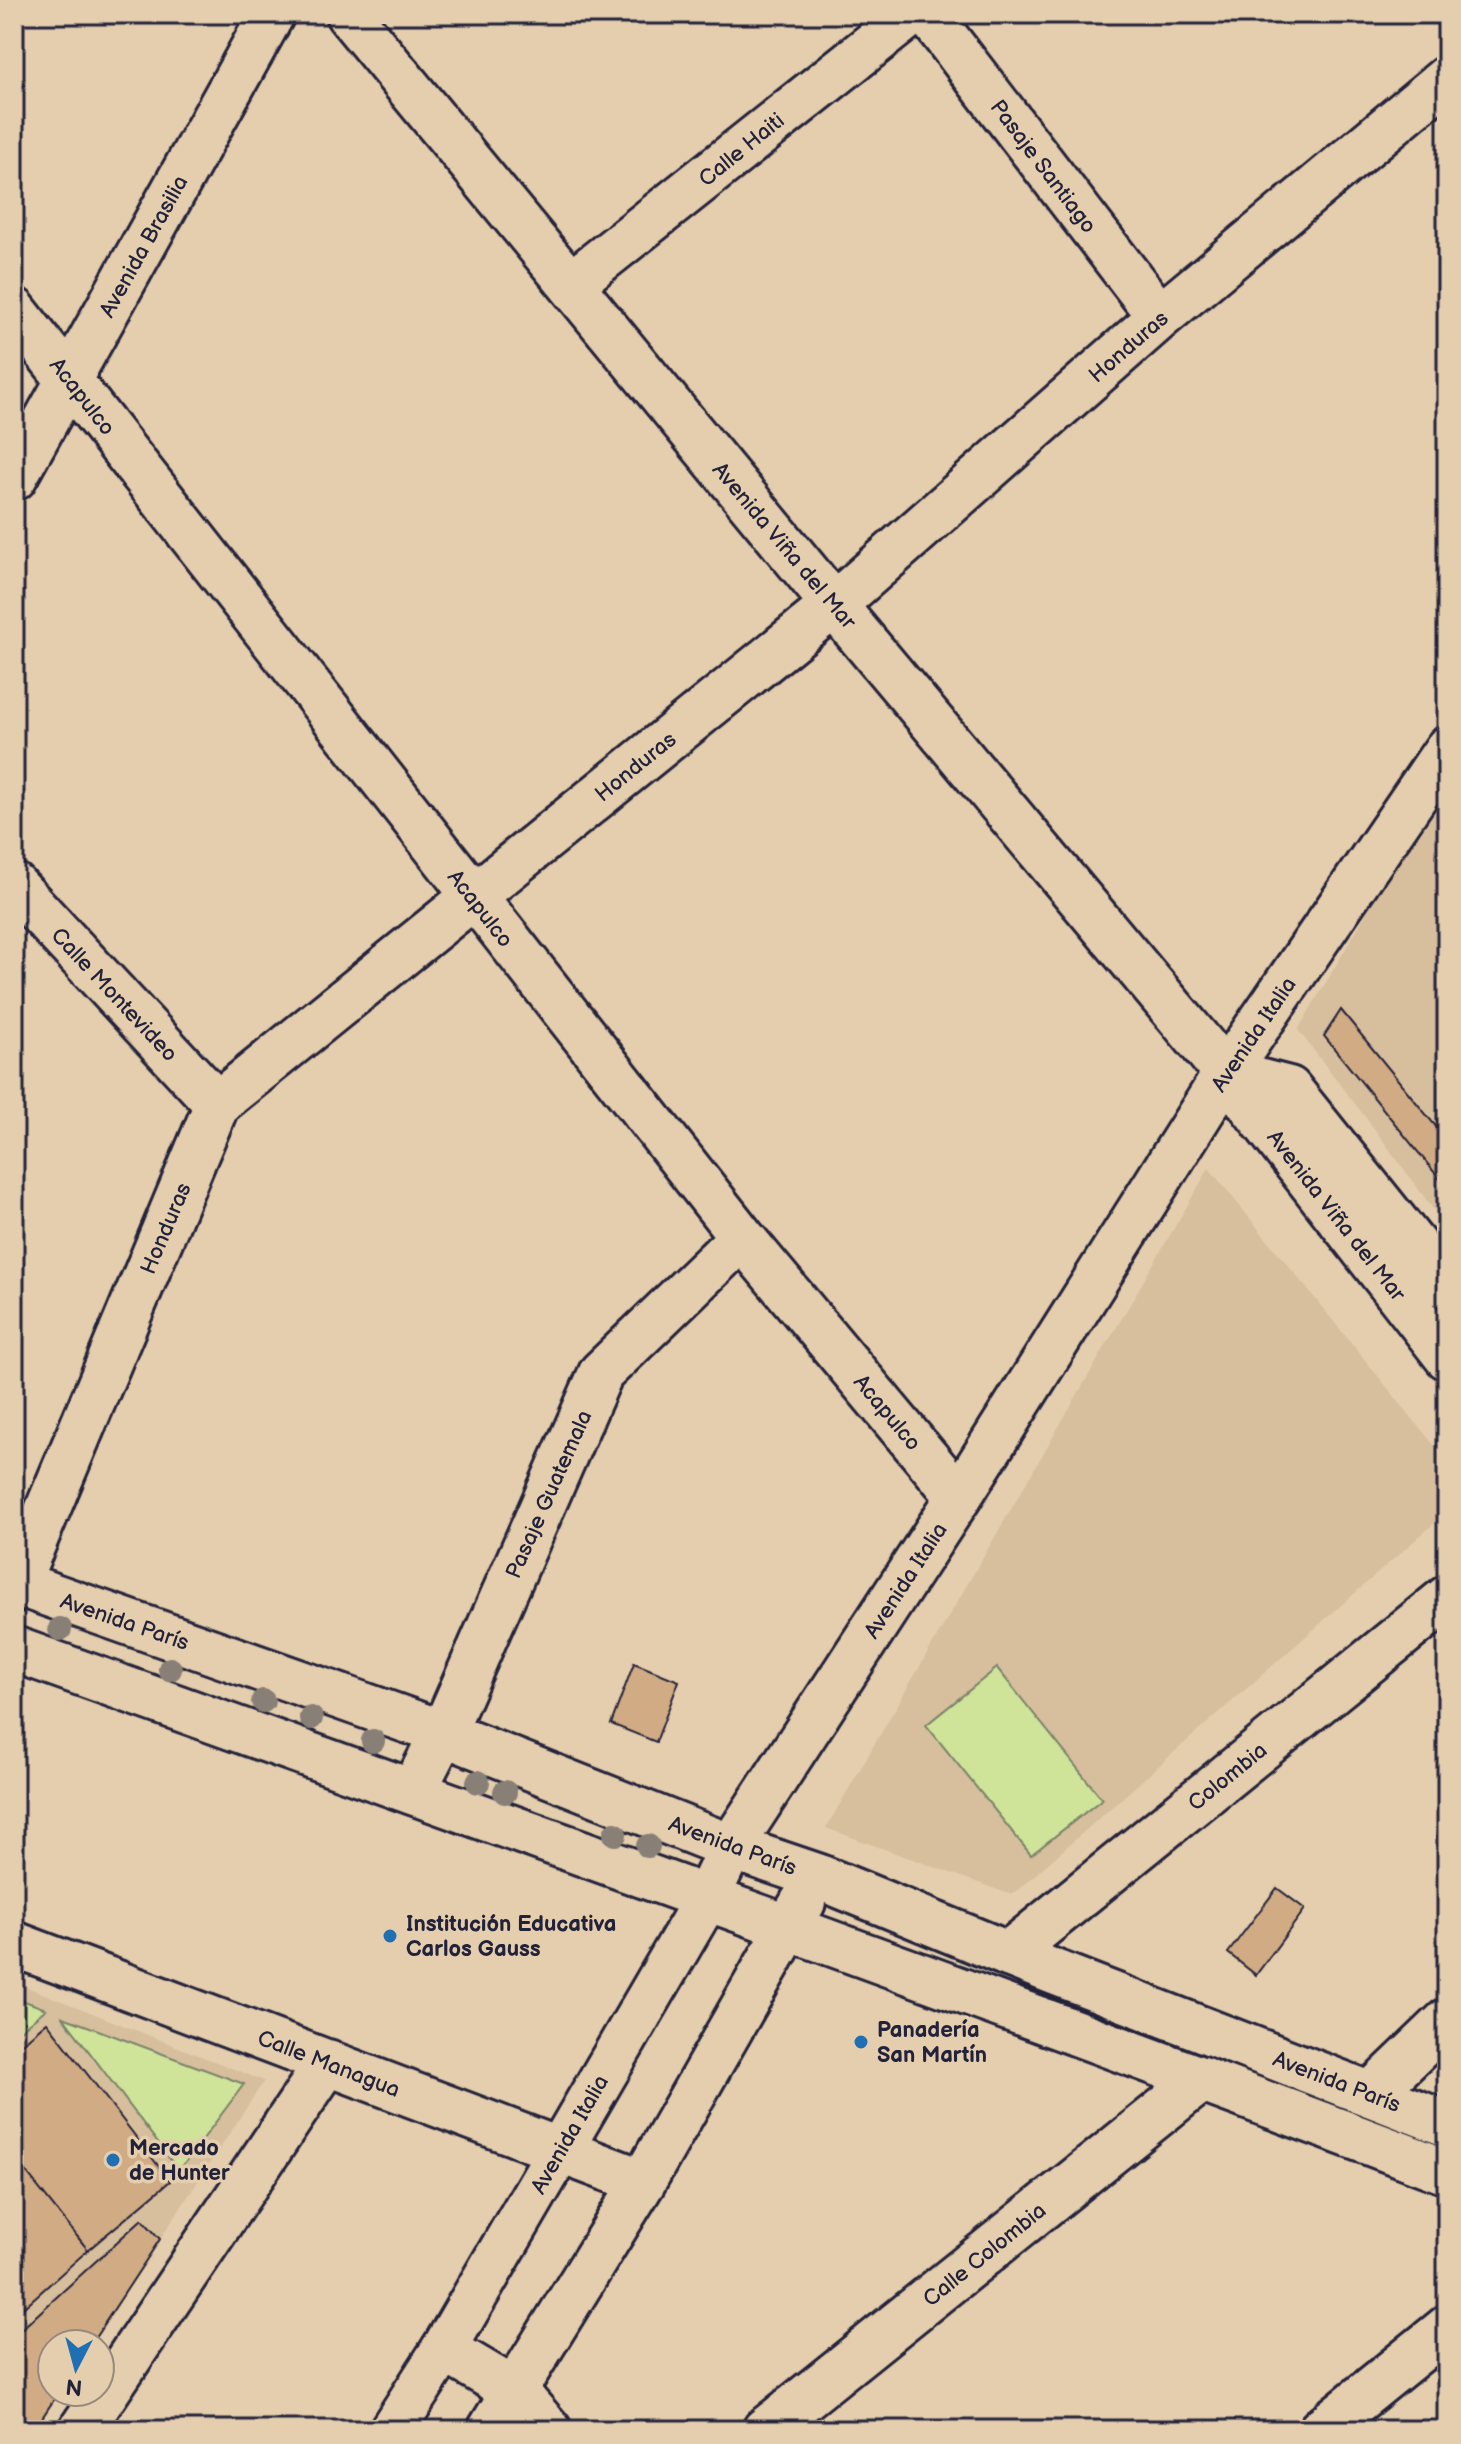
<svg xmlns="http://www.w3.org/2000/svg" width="1461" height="2444" viewBox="0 0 1461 2444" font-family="'Balsamiq Sans',sans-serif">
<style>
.built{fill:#d7be9d}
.green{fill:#cfe499;stroke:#78836a;stroke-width:2}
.building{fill:#d1ab83;stroke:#22223b;stroke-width:2}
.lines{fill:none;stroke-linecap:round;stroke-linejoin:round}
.minor-casing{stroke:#22223b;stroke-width:50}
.tertiary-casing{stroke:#22223b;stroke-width:50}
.secondary-casing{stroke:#22223b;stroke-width:50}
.minor{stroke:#e5ceae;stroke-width:44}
.tertiary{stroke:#e5ceae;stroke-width:44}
.secondary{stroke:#e5ceae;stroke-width:44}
.tree{fill:#887f76}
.poi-dot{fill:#1f6fb2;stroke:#e5ceae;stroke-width:3}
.labels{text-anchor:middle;stroke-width:7;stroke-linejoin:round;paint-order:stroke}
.street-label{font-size:22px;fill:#22223b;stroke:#e5ceae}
.poi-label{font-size:22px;font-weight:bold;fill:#22223b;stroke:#e5ceae;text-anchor:start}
</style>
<rect width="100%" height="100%" fill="#e5ceae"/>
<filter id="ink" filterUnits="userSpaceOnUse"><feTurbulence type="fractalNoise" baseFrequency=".0125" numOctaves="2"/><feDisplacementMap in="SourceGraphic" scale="16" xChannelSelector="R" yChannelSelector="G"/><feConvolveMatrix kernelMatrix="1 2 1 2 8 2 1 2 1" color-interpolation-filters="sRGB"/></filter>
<g filter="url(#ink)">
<path class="built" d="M1447,776V1228L1376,1131L1298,1030Z
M1209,1168L1447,1461V1512L1012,1895L826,1828Z
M14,1982L264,2081L91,2344H52V2392H59L34,2430H14Z"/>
<path class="green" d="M997,1668L1102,1799L1031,1855L926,1725Z
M14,1997L46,2009L14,2035Z
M63,2017L244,2084L179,2171Z"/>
<path class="building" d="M1341,1010L1447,1140V1188L1324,1036Z
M634,1663L679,1681L656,1742L611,1724Z
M1277,1888L1305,1909L1256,1975L1228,1953Z
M47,2022L170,2181L88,2250L14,2157V2050Z
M14,2157L88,2250L14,2316Z
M142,2219L160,2239L91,2344H52V2392H59L34,2430H14V2336Z"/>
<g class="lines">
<defs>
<path id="minor" d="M928,14L1160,317
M571,284L911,14
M14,310L742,1237L959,1497
M14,885L217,1104
M14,1590L217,1104L834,605L1160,317L1447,78
M413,1792L443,1733L601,1373L742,1237
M14,1944L643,2182
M1008,1954L1447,1598
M1371,2094L1447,2021
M444,2349L515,2391L549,2430
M81,2430L328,2062
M765,2430L1202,2079
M1321,2430L1447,2328"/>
<path id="tertiary" d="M14,478L272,14
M14,1582L443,1733L731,1847L817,1876L1008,1954L1447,2124
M14,1649C493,1821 972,1991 1447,2172
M392,2430L444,2349L707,1898L731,1847L959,1497L1226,1073L1447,749
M490,2430L643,2182L803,1902"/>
<path id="secondary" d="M348,14L834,605L1226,1073L1447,1357
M1226,1073L1289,1089L1447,1286"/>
</defs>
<use href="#minor" class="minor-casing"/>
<use href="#tertiary" class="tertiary-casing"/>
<use href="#secondary" class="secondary-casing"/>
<use href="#minor" class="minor"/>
<use href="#tertiary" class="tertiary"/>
<use href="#secondary" class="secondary"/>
</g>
<g class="tree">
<circle cx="60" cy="1629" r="12"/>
<circle cx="170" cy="1669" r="12"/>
<circle cx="263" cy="1701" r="12"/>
<circle cx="311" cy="1718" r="12"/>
<circle cx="373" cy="1741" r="12"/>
<circle cx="478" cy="1782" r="12"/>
<circle cx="505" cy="1792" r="12"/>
<circle cx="615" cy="1834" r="12"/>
<circle cx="648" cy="1846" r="12"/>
</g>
</g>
<g class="poi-dot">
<circle cx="390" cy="1936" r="8"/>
<circle cx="861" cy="2042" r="8"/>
<circle cx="113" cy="2160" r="8"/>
</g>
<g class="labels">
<g class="street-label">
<text transform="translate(741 149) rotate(-39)" y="8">Calle Haiti</text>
<text transform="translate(1044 166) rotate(53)" y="8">Pasaje Santiago</text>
<text transform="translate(143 246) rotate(-61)" y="8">Avenida Brasilia</text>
<text transform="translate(1128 346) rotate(-41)" y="8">Honduras</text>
<text transform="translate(83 396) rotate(52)" y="8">Acapulco</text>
<text transform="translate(785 545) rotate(50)" y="8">Avenida Viña del Mar</text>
<text transform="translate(635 766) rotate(-39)" y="8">Honduras</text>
<text transform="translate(481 908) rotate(52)" y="8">Acapulco</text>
<text transform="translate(115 994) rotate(47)" y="8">Calle Montevideo</text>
<text transform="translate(1253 1034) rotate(-56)" y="8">Avenida Italia</text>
<text transform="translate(1337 1215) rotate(52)" y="8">Avenida Viña del Mar</text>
<text transform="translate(165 1228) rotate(-67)" y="8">Honduras</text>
<text transform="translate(888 1412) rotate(50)" y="8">Acapulco</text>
<text transform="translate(548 1494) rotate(-66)" y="8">Pasaje Guatemala</text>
<text transform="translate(905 1580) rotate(-57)" y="8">Avenida Italia</text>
<text transform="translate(125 1621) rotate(19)" y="8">Avenida París</text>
<text transform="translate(1227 1776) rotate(-39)" y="8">Colombia</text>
<text transform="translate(733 1845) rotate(20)" y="8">Avenida París</text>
<text transform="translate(329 2063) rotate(21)" y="8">Calle Managua</text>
<text transform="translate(1337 2081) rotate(21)" y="8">Avenida París</text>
<text transform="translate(569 2134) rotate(-60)" y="8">Avenida Italia</text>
<text transform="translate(984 2254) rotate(-39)" y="8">Calle Colombia</text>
</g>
<g class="poi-label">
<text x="406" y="1931">Institución Educativa<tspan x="406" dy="25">Carlos Gauss</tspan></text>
<text x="877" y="2037">Panadería<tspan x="877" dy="25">San Martín</tspan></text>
<text x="129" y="2155">Mercado<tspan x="129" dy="25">de Hunter</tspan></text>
</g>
</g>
<rect width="1461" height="2444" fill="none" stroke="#e5ceae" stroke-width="48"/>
<rect x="24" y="24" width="1413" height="2396" fill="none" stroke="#22223b" stroke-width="3" filter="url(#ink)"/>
<g transform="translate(76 2368) rotate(186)"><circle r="38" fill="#e5ceae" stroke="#978980" stroke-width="2"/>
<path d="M0-6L14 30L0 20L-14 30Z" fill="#1f6fb2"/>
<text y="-12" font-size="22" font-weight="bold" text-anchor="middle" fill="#22223b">N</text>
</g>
</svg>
